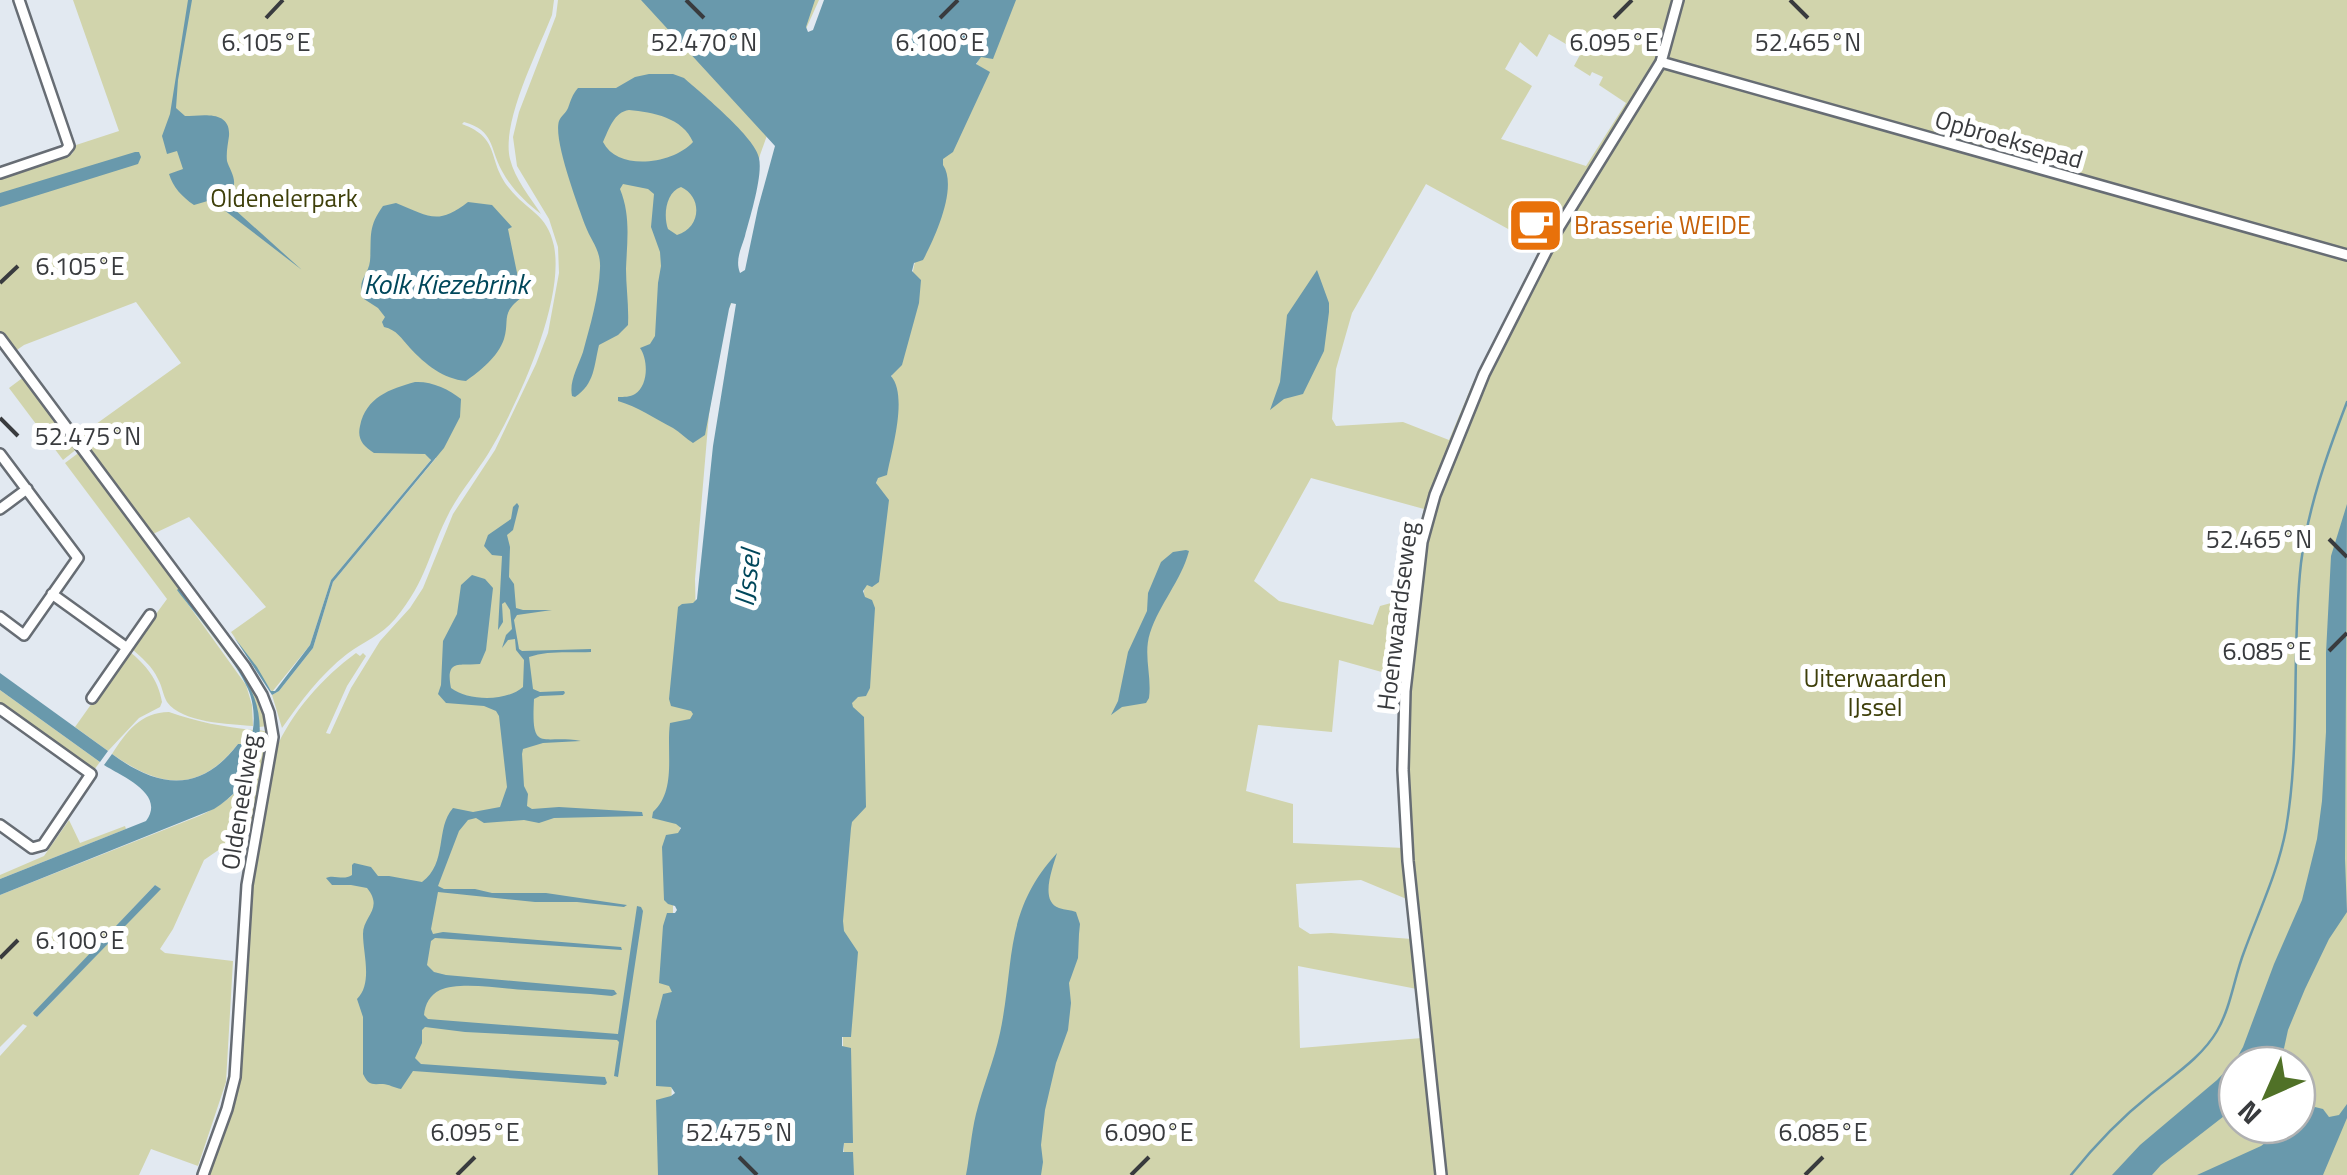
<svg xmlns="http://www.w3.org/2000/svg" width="2347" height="1175" viewBox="0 0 2347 1175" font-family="'Titillium Web',sans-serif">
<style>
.green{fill:#d1d4ac;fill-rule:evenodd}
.water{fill:#6999ac;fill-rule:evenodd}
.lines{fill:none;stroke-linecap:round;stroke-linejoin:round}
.stream{stroke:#6999ac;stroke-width:2.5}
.street-casing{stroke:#676d74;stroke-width:14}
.street{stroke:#fff;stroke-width:9}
.ticks{fill:none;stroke:#393b3e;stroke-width:4}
.labels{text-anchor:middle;stroke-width:10;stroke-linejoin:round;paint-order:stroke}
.street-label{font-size:25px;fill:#393b3e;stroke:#fff}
.park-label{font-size:25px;fill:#3e3f0a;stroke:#fff}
.food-label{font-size:25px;fill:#c56008;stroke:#fff;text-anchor:start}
.water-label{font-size:28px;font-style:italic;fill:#00475b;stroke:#fff}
.ticks-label{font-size:25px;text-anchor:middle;fill:#393b3e;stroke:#fff;stroke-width:10;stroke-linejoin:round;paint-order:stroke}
</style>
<rect width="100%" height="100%" fill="#e2e9f1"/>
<path class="green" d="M73,0H554L552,15C538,51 501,122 510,159C515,179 530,197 541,214C526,203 511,188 502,171C489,147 495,131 464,122L462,124C502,139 486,159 509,188C528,212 547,213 554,246C565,302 517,406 488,454C476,473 461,491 450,511C429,551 427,581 395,619C381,636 364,641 347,654C320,675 301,701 282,728L272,695L279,691L313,648L333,582L436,458L431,457L430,461L331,580L310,645L272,692L231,632L266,607L189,517L153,534L78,437L181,363L136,302L24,345L14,352L6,342L7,338L5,339L0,333V179L72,154L74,150L73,146L119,131Z
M558,0H819L801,40L760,155L734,270L732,302L723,320L709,414L695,579L698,714L680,827L673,904L671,1175H207L231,1109L246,898L275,751C291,713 323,677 356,653L360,656L363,653L366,656L347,686L326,733L330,734L351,688L380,641L410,608L423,588L453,514L495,450L536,364L548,333L559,273L558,247L549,219L517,166L513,137L519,112L556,16Z
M1001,0H2347V1175H844L842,929L851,706L876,485L891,379L914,266L938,166ZM1549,34L1581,53L1574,66L1590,76L1592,72L1603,77L1599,85L1626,103L1586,166L1501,139L1532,86L1505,69L1520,42L1537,57ZM1426,184L1541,247L1472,385L1449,440L1403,422L1336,426L1332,419L1336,369L1352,313ZM1311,478L1424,509L1415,545L1408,605L1391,603L1380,606L1373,625L1279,601L1254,581ZM1339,660L1403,678L1404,848L1293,843V804L1246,791L1258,725L1332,732ZM1361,880L1409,900L1412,939L1331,933L1310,934L1299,927L1296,884ZM1298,966L1417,989L1422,1038L1300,1048ZM2237,1065H2297V1125H2237Z
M25,376L78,448L63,460L9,388Z
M81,451L233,655L261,700L268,726L259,727L248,683L177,589L246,685L252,705L253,726C229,724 182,723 167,702C163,695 162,686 158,679C152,666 142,658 131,648L167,599L65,463Z
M129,651C146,665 158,679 162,702L160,707L139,718L108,751L75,727Z
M0,690L100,762L94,770H90L0,706Z
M169,712C197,722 224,727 253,730L248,745L238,744C198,795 159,787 112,754C126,732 141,712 169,712Z
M259,730L269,732V741L252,833H243L204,860L173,929L160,949L165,953L233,961L226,1082L198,1166L151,1149L139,1175H0V1056L27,1026L23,1024L0,1047V895L199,816C237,799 260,773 259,730ZM155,885L160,889L37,1017L33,1014Z
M69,820L80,843L125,826L126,829L0,879V875L44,856Z"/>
<path class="water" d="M188,0H192L178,80L176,108L185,116C201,116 231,109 229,136C228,144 226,152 227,161C229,168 235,176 234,184C234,194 230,197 233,208L302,270L211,200L194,205C182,197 173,187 169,174L183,169L177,151L167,154L162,136L170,114Z
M641,0H815L806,27L808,32L813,30L824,0H1016L993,59L981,57L976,64L990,72L953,152L943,159V165C958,187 935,238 923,260L914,263L912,271L921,280L919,303L902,365L891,376C908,396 892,449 887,475L878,478L876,483L889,500L879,582L872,587L867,585L863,591L865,597L872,600L875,608L870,688L866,696L858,697L852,703L853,707L864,717L866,807L852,822L851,828L843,921L844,931L858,952L851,1037H842V1046L851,1048L853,1143H844L843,1152H853L854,1175H658L656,1100L671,1096L675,1093L671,1087L656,1086V1021L663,994L672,992L669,986L659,983L663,926L667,913H675L677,910L675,906L668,904L664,900L662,847L666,835L678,833L681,828L676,824L652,818L653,812C677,790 666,752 670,723L690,719L693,714L691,711L671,706L669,699L678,607L682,604L693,603L697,599L713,446L736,304L731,303L729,309L705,435L693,443C686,439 680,432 673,428C654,418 638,407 618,401V397C624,397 630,397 635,394C649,385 648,359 640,348L650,344L655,336L658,283L661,266L660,252L651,227L654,194L648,189L623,184L620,189C631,216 627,241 626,269C626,287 629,306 628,325L618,335L599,345C594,365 595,384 575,397L572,396C569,381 578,367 583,352C590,326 599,296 600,268C601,250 591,241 585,225C578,205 553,140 559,121C561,116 566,113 568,108C571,100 572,95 578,88H616L635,77L649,74H673L684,78C701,93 756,138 759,158C763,176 750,217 745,236C741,249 735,260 740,273L745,270L758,208L775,146ZM629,110C653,112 683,118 693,142C673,164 618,172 603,142C609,129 614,112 629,110ZM681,187C703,197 701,228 677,235L668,229C663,215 666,192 681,187Z
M135,152H139L141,157L138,164L0,207V193Z
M468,202L492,205L512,227L508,229L522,297C500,314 510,319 504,339C498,357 480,371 466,381C443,379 425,364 410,348C401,338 397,330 384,327L382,322L385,317L378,308L364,299C356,279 368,277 370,261C372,237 367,228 383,206L396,203C429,216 437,226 468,202Z
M1317,270L1329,303V312L1324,351L1303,394L1284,399L1270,410L1280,382L1287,315Z
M415,382C431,381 449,389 461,399L460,417L444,448L333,582L313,648L279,691L272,695L234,637L257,667L271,691H275L310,645L331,580L431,460L425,454L374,453C363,446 357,439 360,426C366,397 390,389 415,382Z
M517,503L519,506L513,530L507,535L510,547L509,577L514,584L516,608L523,610H552L517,615L514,620L519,649L522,651L591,649V652C571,653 548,650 529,657L533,689L540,692L564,691L565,693L563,695L540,696L534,699C531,755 541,734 581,741L543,743L523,749L522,754L524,786L528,794L527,806L532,809L559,807L642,812L643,816L554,818L539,823L524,820L484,823L476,818L468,820L459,831L438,886L444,889H475L492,893H546L627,905L624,907L577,902H535L438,892L431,929L433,934L443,932L621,947L622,950L435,938L431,941L427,965L434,972L446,975L614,990L617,994L612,996C583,993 555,992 526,990C504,989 460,981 440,990C430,995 425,1004 424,1015L428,1019L618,1034L637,906L641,907L643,911L618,1077L614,1076L619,1042L617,1040L465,1032L425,1027L422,1030V1043L415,1058L421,1064L605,1077L607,1083L605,1085L413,1071L401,1089C395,1088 388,1084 383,1084C372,1084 369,1086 363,1074V1017L357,999C373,983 363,954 363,934C363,916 384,909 367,888L351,885H332L326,878C334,874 343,881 352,875V865L354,863L371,867L378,876H389L422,882C448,863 435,828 453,808L473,812L500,807L507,787L499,716L496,711L484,706L446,703L438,694L441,685L443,641L457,614L461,585L472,575L485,579L493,588L486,650L480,664C460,666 445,658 451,688C468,701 506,702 523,687L524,660L516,650L515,639L508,640L502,648L506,635L512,629L510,610L505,602L502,604L503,622L498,630L502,556L492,555L484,546L488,535L511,519L513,507Z
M2347,504L2345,859L2347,912L2329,939L2305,989L2288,1030L2283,1053L2274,1065H2237V1106L2161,1165L2152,1175H2112L2140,1145L2217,1080L2235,1061L2243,1047L2274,964L2302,900L2317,839L2322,801L2326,732V653L2331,556Z
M1186,550L1189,551C1181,581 1160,603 1150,633C1143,655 1152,676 1149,698L1146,703L1122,707L1111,715L1118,701L1128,652L1147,611L1148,593L1161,562L1173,552Z
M179,588C200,617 239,660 252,692C271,736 254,785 214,809L0,895V879L146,821C166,794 123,777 104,765L112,754C158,788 200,794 238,744H249C256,728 255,705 248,689C235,659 198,618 177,590Z
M0,673L108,751L100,762L0,690Z
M1057,853C1053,867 1039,901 1059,908C1065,910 1071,910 1076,912L1080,924L1079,934L1078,958L1069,983L1071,1003L1068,1030L1056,1063L1045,1110L1041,1145L1043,1162L1041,1175H966C970,1155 971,1134 976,1114C983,1086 994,1061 1000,1033C1015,962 1003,912 1057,853Z
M155,885L161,889L37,1017L34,1015L33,1013Z
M2347,1104V1118L2323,1175H2197L2261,1146L2288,1125H2297V1118L2315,1107L2323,1109L2329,1117L2339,1115Z"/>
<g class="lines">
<path class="stream" d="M2071,1175C2095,1145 2121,1118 2151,1094C2174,1075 2202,1057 2217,1031C2231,1007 2234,978 2244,952C2259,911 2278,872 2286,829C2301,741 2291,651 2301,563C2308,508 2327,454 2347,402"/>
<defs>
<path id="street" d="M1661,62L2347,255
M0,173L65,151L69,146L19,0
M0,338L245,667L262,695L269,713L273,737L247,885L235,1077L227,1109L203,1175
M0,454L78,558L24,635L0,617
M0,509L27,489
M52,594L127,648
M92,698L150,615
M0,709L91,774L43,845L32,848L0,825
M1441,1175L1408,861L1403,770L1405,691L1422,542L1435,495L1484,374L1556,232L1661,62L1678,0"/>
</defs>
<use href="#street" class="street-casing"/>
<use href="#street" class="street"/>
</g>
<path class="ticks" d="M686,0L704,18M1790,0L1808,18M266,18L283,0M940,18L958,0M1614,18L1632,0M0,283L18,266M0,418L18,436M2329,539L2347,557M2329,651L2347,633M0,958L18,940M739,1157L757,1175M457,1175L475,1157M1131,1175L1149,1157M1805,1175L1823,1157"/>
<defs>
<symbol id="cafe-square" viewBox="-11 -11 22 22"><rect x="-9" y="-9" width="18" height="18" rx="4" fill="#e8710a" stroke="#fff"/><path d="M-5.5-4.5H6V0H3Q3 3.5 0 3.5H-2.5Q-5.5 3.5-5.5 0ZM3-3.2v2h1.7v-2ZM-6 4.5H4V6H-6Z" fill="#fff"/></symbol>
</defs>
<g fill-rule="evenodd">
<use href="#cafe-square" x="1504" y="194" width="63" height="63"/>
</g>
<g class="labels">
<g class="street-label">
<text transform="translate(2009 139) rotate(16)" y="9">Opbroeksepad</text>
<text transform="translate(1397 616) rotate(-83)" y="9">Hoenwaardseweg</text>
<text transform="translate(240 802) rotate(-81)" y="9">Oldeneelweg</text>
</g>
<g class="park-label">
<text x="284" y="207">Oldenelerpark</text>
<text x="1875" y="687">Uiterwaarden<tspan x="1875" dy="29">IJssel</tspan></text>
</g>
<g class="food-label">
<text x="1574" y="234">Brasserie WEIDE</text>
</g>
<g class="water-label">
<text x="446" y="294">Kolk Kiezebrink</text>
<text transform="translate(747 578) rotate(-83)" y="10">IJssel</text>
</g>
</g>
<g class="ticks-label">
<text x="266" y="51">6.105°E</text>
<text x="704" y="51">52.470°N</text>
<text x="940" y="51">6.100°E</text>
<text x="1614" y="51">6.095°E</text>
<text x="1808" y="51">52.465°N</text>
<text x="80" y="275">6.105°E</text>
<text x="88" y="445">52.475°N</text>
<text x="2259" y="548">52.465°N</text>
<text x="2267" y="660">6.085°E</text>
<text x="80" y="949">6.100°E</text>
<text x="475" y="1141">6.095°E</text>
<text x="739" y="1141">52.475°N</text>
<text x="1149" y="1141">6.090°E</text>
<text x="1823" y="1141">6.085°E</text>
</g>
<g transform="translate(2267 1095) rotate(225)"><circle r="48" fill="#ffffff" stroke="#b0b1b2" stroke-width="2.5"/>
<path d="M0-8L18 38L0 25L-18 38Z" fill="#507127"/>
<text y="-15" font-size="28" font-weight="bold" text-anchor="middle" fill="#393b3e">N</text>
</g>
</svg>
